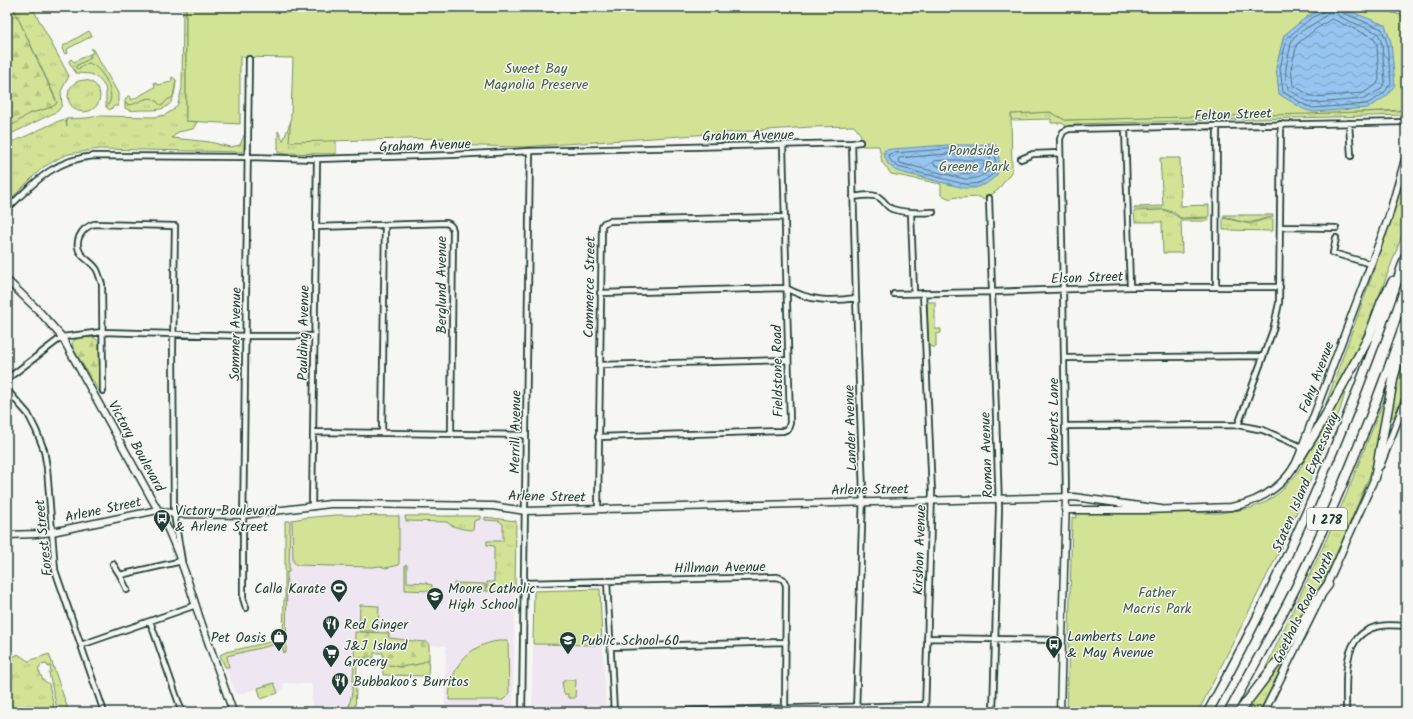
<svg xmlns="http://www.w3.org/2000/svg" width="1413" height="719" viewBox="0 0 1413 719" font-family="Kalam,sans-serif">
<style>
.built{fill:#eee6f1}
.grass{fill:url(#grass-tufts);stroke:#789065}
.forest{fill:url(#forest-firs);stroke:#789065}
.green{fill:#d2e396;stroke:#789065}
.water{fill:url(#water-waves);stroke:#668fa5}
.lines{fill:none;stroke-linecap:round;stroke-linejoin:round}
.shore{stroke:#4f7380;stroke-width:1}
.street-casing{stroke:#1f3d34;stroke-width:8}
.secondary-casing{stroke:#1f3d34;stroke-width:9}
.highway-casing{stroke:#1f3d34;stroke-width:11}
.street{stroke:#f6f6f2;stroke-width:4.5}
.secondary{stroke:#f6f6f2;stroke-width:6}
.highway{stroke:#f6f6f2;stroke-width:8}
.labels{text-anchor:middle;stroke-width:3;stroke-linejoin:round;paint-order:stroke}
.shield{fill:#f6f6f2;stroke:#60746d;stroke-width:1}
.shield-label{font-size:13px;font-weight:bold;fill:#1f3d34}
.park-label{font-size:14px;fill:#435e48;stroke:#f6f6f2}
.street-label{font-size:14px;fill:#1f3d34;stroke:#f6f6f2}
.poi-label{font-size:14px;fill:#1f3d34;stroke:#f6f6f2;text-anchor:start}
</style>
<defs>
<pattern id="grass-tufts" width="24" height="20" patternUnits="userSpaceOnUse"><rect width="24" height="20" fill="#d2e396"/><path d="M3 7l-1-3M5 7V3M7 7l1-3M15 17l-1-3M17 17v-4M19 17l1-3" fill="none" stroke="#b4c482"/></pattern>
<pattern id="forest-firs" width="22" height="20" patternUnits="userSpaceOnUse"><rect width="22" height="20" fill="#d2e396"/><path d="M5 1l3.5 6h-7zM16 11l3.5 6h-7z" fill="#b4c482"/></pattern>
<pattern id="water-waves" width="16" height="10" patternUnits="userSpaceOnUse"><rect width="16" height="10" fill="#96c5f1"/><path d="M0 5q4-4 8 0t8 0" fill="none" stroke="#7aa1c4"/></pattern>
</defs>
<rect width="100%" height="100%" fill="#f6f6f2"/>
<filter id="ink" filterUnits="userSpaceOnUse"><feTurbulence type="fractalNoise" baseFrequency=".025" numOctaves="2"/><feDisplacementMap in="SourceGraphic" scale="8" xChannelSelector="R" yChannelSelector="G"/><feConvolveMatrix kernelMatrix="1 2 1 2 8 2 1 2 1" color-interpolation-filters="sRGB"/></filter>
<g filter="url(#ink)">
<path class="built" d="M336,515L485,517L516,521L513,711L445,707L446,646L429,645L427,642H411L404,639L389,638V633L355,632L352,692L348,712H312V684L284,683L283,690L278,693L274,683L237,695L220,655L226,652L283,639L286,572H289L290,521L303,518Z
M600,589L606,712H532L534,591Z"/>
<path class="grass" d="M13,7H32L69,76L61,91L62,105L58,111L15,132L7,135V127L16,123L28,114L52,107L56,99Z
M183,7H186V121L197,122L193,129L178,132L172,138L210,142L230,147L240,145L245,133L244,149L242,152L99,149L69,154L61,157L42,168L7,203V143C27,138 45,125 65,119L67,126L66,119L87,118L98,116L155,117L165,115L173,110L178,104L182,88Z
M336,7V154L278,153V131L283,141Z
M1375,7L1406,17L1405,115L1074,124V126H1066L1062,123H1051V119L1011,120V114L1050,112L1065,120L1399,111Z
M90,54L91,57L89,59L76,66L80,68C83,66 85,63 89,63C98,63 121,96 106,107V92L105,87L100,80L91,74L76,73L69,62V61L71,59L74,62Z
M176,80C174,106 169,111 143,110C137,110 130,112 125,108V103L128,105L145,99L154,98L159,104C178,94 170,97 176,80Z
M68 96a16 16 0 1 1 32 0a16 16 0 1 1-32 0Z
M1160,158H1180L1181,206L1209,205V217L1181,218L1173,212L1163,209H1134V207L1163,206Z
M1406,170V224L1405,228L1371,317L1355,355L1321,417L1376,265Z
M1163,210L1172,213L1181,219L1209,218V221H1181L1182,253H1163L1162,222H1135L1134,211Z
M1224,215H1273V217C1265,217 1259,221 1252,222C1243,224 1232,218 1223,217Z
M1223,218L1250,224L1266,219H1273V231L1223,230Z
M1406,352V386L1394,417H1392C1389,409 1395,374 1398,366C1400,361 1404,357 1406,352Z
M1385,397H1387L1373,468L1337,553L1321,585L1299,624L1274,661L1265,669L1323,547L1345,498Z
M405,516H480V519L474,521L473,530C466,530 451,527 447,522L406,521Z
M485,517L516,521L515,591H486L487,582H494V546L487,545V541H503V524L499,521L485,520Z
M405,565H407V582L427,583V584L432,585V591L405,590Z
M454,583L485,584V591H454Z
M18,654L28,661L49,654L69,712H56L57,709L49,673L51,672L50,666L48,667L47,664L40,665V668L38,669L43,680L49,684L54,707L53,712H7V680L13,678L9,667L13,657Z
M1286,657L1285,661L1259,712H1244L1255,695Z
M359,658H365V664H357L355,712H348L352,692L354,663Z
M429,659L428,674L427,676L383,675V666L391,665L400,667L419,664Z
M274,683L278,693L261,699L258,688Z"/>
<path class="forest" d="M7,7H13L57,103L52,107L28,114L16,123L7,127Z
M83,337L95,338L99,342L100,393L72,347C71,340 77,338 83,337Z
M355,632L389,633V638C403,639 414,642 427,642L429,645V659L419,664L400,667L391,665L383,666V653H374V658H359L354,663Z"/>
<path class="green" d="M186,7H1375L1406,17V110L1307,114L1065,120L1050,112L1011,114L1012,171L998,190L984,200L980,197L960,198L956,197L951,199L941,195V184L891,174L882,162L879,146H862L861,135L854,126L811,127L522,147L444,145V138L289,142L291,115L293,58L240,57V124L186,121Z
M89,31L92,36L67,49L68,53L65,54L62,49L63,46Z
M92,48L118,93V106H114L110,110L106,107C120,96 100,64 88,63L78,69L76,68V66L91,58L90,54L93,53L91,49Z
M172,77L174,78L176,80L173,97L167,100L163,105H160C151,92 143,101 131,105L125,103V100L128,96H130L132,100L155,87L154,82L158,85L171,82Z
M928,302H935V329H941V333L936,334V347H931L928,343L927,303Z
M1348,383L1340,410L1285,540L1198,712H1067L1072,517L1075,518L1077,517L1076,512L1220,513L1251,508L1266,502L1280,492L1296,475Z
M336,515L399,516V565L386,568L380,566L372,567L296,565L293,561L292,520L303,518Z
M285,521H290L289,572H287L286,653H284L281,643L227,656L229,667H225L220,655L226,652L283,639L284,600H285Z
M600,589L602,645L533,644L534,591Z
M360,605L379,606L378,631H359Z
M498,641H508L509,694L503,700H449C450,668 466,646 498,641Z
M564,680H576L575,698H568V694H564L562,682H564Z"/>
<path class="water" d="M1324,7H1339L1385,25L1391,42L1395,85L1387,96L1376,103L1367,108L1313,112L1303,109L1279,94L1276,67L1284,35L1308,16Z
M993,143L998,148L999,162V170L996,176L986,184L975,188H964L896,171L888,164L883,153L885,150L892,149L947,145H975Z"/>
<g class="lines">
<path class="shore" d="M1325,7L1323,12L1310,19L1287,38L1280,68L1283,92L1305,105L1313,108L1366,104L1374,100L1384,93L1391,83L1387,43L1382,29L1343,13L1340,10V7
M1330,7C1330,20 1299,28 1292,40C1291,43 1290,47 1290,49C1286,65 1284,73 1288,89L1307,101L1314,103L1364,99L1381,89L1385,81L1382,44L1378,33L1340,17L1336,12L1335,7
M1332,19L1374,38L1377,45L1379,80L1376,85L1363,93L1315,97L1309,95L1293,85L1291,68L1297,44L1316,29Z
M992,147C997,154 996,166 993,174C984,182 975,185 964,184L898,167L891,161L888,156L889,154L893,153L947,149H975Z
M988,153L990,154V162L989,171C981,177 974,180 965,179L900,163L898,160L899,158L947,154H975Z
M947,160H983L984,161V166C973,181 949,169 935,165L933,163L935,161Z"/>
<defs>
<path id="street" d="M1349,123L1351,156
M1125,128L1130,287
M852,143L856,298L863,493L856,712
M1021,159L1033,154L1060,153
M853,197C861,196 875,193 881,199C885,202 887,207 892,209C905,213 919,213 933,212
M989,198L999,508L993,712
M7,209C35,182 53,160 94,156L248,157L317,159L452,155L530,151L852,143L860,142
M911,213L914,293
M316,227L446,223C450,224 452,226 453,230L451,434
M1280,227L1336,228
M1336,238L1333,253L1371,264
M1216,286L1217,126
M600,293L786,288C809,301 831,302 856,298
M923,293L932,492L925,712
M894,294L992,292L1130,287H1280
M1065,358L1263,356
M599,365L788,360
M7,379L62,337L102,332L246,336H314
M7,390L28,414L36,430L44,450L47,468L55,570L104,712
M103,391L102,284C100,279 99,274 97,270C93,263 86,260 81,254C73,242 81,228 94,224L175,226L173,348L174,514L182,561L120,575
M1238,425L1273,330L1279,303L1281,124
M1065,426L1238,425L1263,430L1302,447
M313,432L526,435
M382,433L385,225
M598,437L783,431L788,429L790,423L783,145
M1066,497L1063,290L1060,139L1063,132L1069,129L1406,122
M312,507L317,159
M598,508L602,226L604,223L610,221L785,217
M113,564L120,575L127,590
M607,581L614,712
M524,583L777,577L783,579L786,585L785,712
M246,608L243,598V528L249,59
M150,621L182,712
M927,638L1062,640
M7,641L8,646
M81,645L196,605
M610,647L786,642
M522,712L530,151
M632,712L925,705
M1346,712C1347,681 1339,632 1381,626C1389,624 1398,626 1406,626"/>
<path id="secondary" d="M7,280L39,311L62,337L164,521C179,552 189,584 199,616C210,648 222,680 233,712
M1380,466L1406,399
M1065,510H1146L1231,507C1264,501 1293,481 1302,447L1388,219L1406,156
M7,535L36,534L52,532L158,510L174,514L243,515L330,504H351L493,506L525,511L1074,497L1161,509
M1326,587L1376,475
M1060,712L1066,497
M1264,712L1321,597"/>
<path id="highway" d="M1299,459L1322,422L1358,357L1369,336L1382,301L1393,281
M1375,478L1394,375L1406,337
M1208,712C1289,565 1353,414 1406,255
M1229,712C1251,670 1275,629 1296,587C1338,500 1375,410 1406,318
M1239,712L1284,653L1312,606L1328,585"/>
</defs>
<use href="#street" class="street-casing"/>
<use href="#secondary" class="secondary-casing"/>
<use href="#highway" class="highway-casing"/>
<use href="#street" class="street"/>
<use href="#secondary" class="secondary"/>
<use href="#highway" class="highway"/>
</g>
</g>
<defs>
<symbol id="bus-pin" viewBox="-11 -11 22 30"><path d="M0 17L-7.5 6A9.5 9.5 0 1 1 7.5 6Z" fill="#1f3d34" stroke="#f6f6f2"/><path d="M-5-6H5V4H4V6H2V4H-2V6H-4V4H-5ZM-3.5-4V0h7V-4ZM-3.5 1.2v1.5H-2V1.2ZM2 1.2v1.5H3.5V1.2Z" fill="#fff"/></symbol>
<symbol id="stadium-pin" viewBox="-11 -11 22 30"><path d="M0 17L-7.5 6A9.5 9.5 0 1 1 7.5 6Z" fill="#1f3d34" stroke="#f6f6f2"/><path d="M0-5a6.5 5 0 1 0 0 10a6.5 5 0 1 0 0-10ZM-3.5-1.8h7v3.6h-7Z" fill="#fff"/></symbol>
<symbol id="school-pin" viewBox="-11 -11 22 30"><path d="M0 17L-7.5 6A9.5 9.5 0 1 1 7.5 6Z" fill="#1f3d34" stroke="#f6f6f2"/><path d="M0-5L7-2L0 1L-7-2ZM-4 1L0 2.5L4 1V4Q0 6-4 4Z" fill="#fff"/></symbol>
<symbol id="restaurant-pin" viewBox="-11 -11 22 30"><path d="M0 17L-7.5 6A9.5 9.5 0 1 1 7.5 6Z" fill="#1f3d34" stroke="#f6f6f2"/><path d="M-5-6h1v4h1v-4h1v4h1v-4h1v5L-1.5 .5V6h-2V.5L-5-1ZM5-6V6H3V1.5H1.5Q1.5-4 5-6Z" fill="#fff"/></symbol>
<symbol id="shop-pin" viewBox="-11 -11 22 30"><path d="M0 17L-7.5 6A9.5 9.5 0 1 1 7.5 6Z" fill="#1f3d34" stroke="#f6f6f2"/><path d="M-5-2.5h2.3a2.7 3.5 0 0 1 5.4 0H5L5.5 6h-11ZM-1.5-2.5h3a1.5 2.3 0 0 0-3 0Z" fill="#fff"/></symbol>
<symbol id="supermarket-pin" viewBox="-11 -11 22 30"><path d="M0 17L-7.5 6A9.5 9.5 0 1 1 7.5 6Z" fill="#1f3d34" stroke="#f6f6f2"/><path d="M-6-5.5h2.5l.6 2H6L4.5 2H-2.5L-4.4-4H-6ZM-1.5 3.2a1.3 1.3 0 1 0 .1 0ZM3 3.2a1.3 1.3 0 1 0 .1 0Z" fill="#fff"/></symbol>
</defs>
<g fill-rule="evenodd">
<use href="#bus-pin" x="152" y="508" width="20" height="27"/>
<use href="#stadium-pin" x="329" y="578" width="20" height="27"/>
<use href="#school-pin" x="425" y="586" width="20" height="27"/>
<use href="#restaurant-pin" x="321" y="614" width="20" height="27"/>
<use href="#shop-pin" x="269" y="627" width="20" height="27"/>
<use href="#school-pin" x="558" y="630" width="20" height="27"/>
<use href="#bus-pin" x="1044" y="634" width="20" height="27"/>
<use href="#supermarket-pin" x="321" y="643" width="20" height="27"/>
<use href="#restaurant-pin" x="330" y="671" width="20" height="27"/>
</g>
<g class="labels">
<rect class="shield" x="1307" y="508" width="40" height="22" rx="3"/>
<g class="shield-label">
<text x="1327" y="524">I 278</text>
</g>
<g class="park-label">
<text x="536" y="73">Sweet Bay<tspan x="536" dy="16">Magnolia Preserve</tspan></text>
<text x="974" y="155">Pondside<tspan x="974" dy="16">Greene Park</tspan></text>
<text x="1157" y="597">Father<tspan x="1157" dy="16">Macris Park</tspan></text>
</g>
<g class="street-label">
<text transform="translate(1233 114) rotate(-2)" y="5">Felton Street</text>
<text transform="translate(748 135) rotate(-1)" y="5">Graham Avenue</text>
<text transform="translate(425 145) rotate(-2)" y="5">Graham Avenue</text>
<text transform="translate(1087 277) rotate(-2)" y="5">Elson Street</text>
<text transform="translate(441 285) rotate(-90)" y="5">Berglund Avenue</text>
<text transform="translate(589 287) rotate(-89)" y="5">Commerce Street</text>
<text transform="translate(303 333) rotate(-89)" y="5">Paulding Avenue</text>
<text transform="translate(235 334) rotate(-89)" y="5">Sommer Avenue</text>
<text transform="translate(777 371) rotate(-91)" y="5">Fieldstone Road</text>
<text transform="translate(1316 377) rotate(-69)" y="5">Fahy Avenue</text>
<text transform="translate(1053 422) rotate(-90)" y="5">Lamberts Lane</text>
<text transform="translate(850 428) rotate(-92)" y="5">Lander Avenue</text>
<text transform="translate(515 432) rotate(-89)" y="5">Merrill Avenue</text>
<text transform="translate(137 446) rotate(61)" y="5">Victory Boulevard</text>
<text transform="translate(986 455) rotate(-92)" y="5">Roman Avenue</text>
<text transform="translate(1305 482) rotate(-67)" y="5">Staten Island Expressway</text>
<text transform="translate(870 489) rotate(-1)" y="5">Arlene Street</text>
<text transform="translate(547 496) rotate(1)" y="5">Arlene Street</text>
<text transform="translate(103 509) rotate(-12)" y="5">Arlene Street</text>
<text transform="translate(43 538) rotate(-96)" y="5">Forest Street</text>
<text transform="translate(919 550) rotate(-88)" y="5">Kirshon Avenue</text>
<text transform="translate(720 567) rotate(-1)" y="5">Hillman Avenue</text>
<text transform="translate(1303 607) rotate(-64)" y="5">Goethals Road North</text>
</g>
<g class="poi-label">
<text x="175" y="515">Victory Boulevard<tspan x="175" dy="16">&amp; Arlene Street</tspan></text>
<text x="326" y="593" text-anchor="end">Calla Karate</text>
<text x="448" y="593">Moore Catholic<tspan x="448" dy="16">High School</tspan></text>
<text x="344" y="629">Red Ginger</text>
<text x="1067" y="641">Lamberts Lane<tspan x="1067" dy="16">&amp; May Avenue</tspan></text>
<text x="266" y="642" text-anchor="end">Pet Oasis</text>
<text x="581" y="645">Public School 60</text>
<text x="344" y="650">J&amp;J Island<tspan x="344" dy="16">Grocery</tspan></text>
<text x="353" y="686">Bubbakoo's Burritos</text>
</g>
</g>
<rect width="1413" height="719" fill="none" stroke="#f6f6f2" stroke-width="24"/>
<rect x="12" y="12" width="1389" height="695" fill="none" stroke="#1f3d34" stroke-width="1.5" filter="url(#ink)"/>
</svg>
